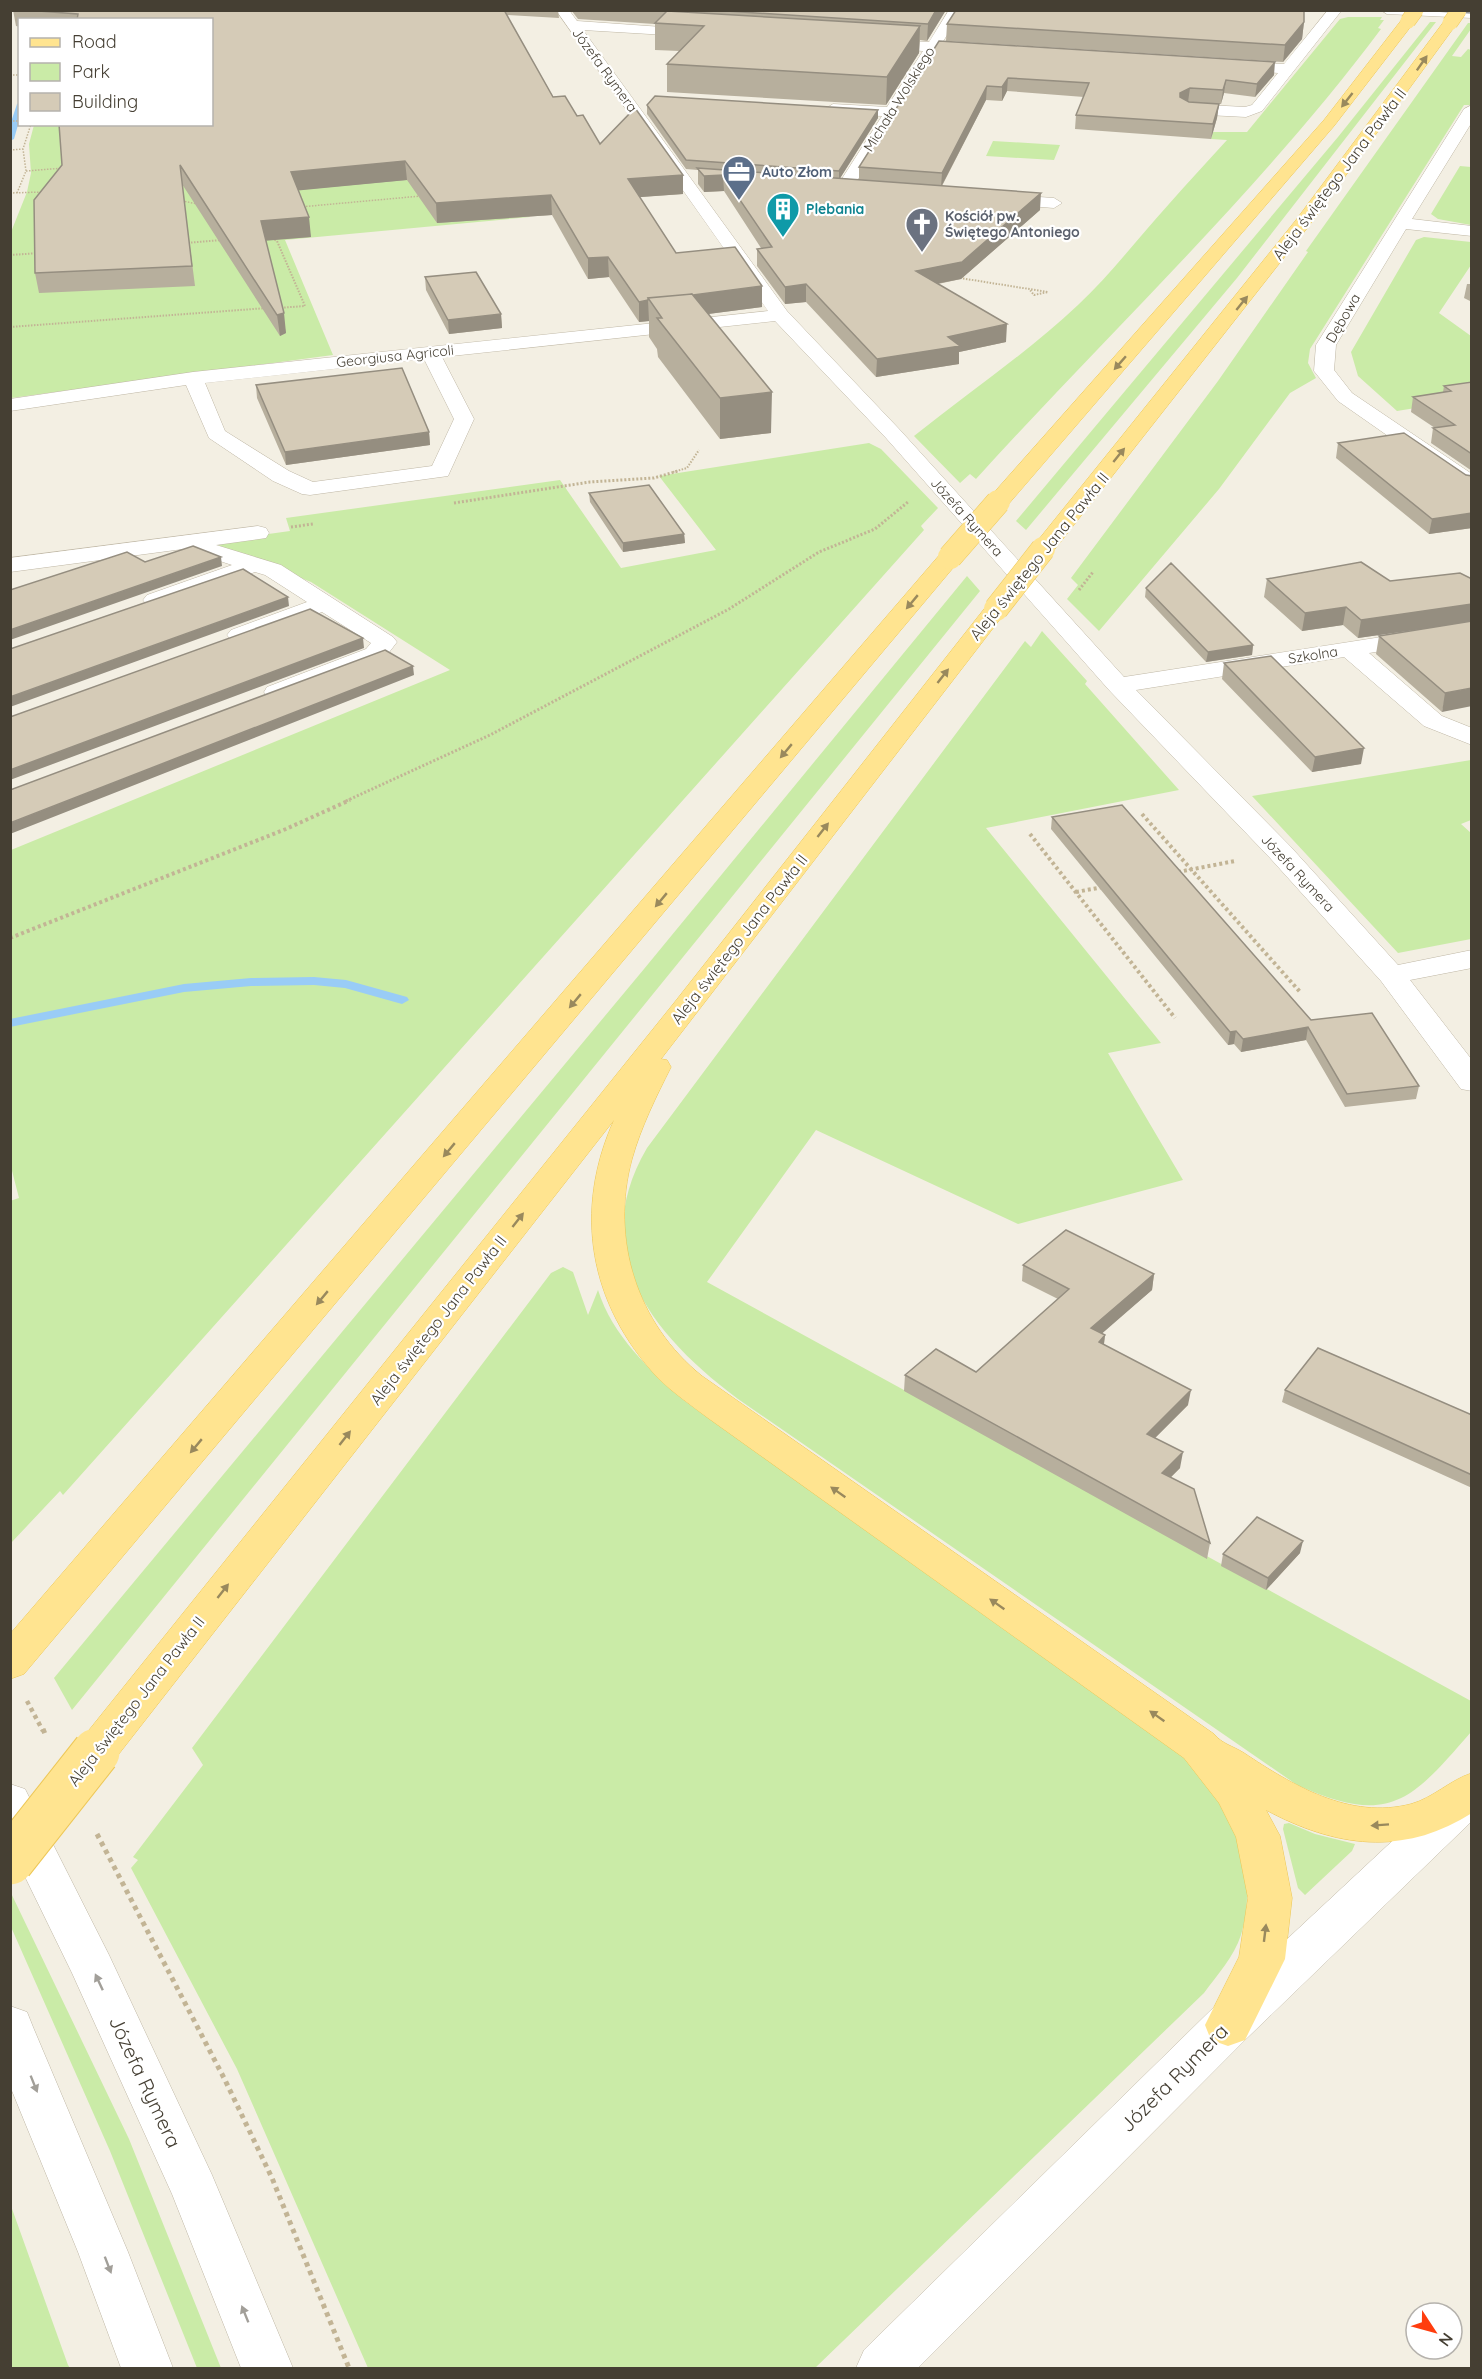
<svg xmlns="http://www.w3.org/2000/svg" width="1482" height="2379" viewBox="0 0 1482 2379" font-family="Quicksand,sans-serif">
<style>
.green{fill:#caeba7}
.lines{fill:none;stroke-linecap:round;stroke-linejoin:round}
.stream{fill:#99ccf6;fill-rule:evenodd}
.minor-casing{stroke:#bfb7a5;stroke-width:1}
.major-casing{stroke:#edc756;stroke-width:1}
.path-far5{stroke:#c2b495;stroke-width:1.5;stroke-dasharray:1.5 1.5;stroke-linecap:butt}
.path-far4{stroke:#c2b495;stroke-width:2;stroke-dasharray:1.5 1.5;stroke-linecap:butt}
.path-far3{stroke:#c2b495;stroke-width:3;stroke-dasharray:2 2;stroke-linecap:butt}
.path-far2{stroke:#c2b495;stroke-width:4;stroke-dasharray:3 3;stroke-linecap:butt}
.path-far1{stroke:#c2b495;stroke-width:4.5;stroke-dasharray:4 4;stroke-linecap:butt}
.path{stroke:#c2b495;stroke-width:5;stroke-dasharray:4.5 4.5;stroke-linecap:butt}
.minor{fill:#fff;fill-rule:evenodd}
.major{fill:#ffe490;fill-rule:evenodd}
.tram{stroke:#949494;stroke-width:1.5}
.major-bridge-far2-casing{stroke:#edc756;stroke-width:16;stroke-linecap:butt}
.major-bridge-far1-casing{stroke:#edc756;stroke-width:25;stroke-linecap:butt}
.major-bridge-casing{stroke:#edc756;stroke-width:49;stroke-linecap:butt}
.major-bridge-far2{stroke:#ffe490;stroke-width:15}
.major-bridge-far1{stroke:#ffe490;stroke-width:24}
.major-bridge{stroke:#ffe490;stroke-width:47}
.wall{fill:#b7af9d}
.shaded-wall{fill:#958e80}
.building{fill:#d5cbb7;stroke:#958e80;stroke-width:1.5}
.oneway{fill:#99895d}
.oneway2{fill:#a29f99}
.labels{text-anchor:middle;stroke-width:4.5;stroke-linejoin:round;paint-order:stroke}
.far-street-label{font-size:14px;fill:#453f33;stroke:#fff}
.far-service-label{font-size:14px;font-weight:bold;fill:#4e5e75;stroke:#fff;text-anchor:start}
.far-culture-label{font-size:14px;font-weight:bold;fill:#0d838f;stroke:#fff;text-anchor:start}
.far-worship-label{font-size:14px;font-weight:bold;fill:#5b616d;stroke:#fff;text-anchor:start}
.street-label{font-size:16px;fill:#453f33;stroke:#fff}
.near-street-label{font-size:20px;fill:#453f33;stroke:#fff}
</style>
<rect width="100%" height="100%" fill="#f3efe3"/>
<path class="green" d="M156,10H350L482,137L530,217L285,240L333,355L11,398V232L27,192L31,173L29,144L34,125L212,124V20Z
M1348,17H1382L1380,20H1384L1378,28L1381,29C1260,191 1111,330 976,479L970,474L960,483L914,436C969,392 1027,353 1078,305C1111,274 1138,238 1169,204C1188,182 1208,161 1227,140L1211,139L1213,132H1247L1340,19Z
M1430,22H1436L1237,278L1026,530L1016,521L1338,137Z
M1468,23H1471V29L1452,56L1461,57L1468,49L1471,50V105H1464L1310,349L1308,363L1316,378L1290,393L1219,489L1099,631L1067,599L1078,585L1071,578L1218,381L1308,252L1306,251Z
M993,141L1060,145L1054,160L986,156Z
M1460,166L1471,167V225L1438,219L1431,214Z
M1424,237L1471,242V265L1439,313L1471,336V399L1397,411L1358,376L1351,352L1416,240Z
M869,443L881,449L938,508L921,526L924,530L63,1495L60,1491L11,1543L10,1201L19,1198L10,1163L11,850L450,670L311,582L210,542L290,531L286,518L560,480L621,568L716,550L659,476Z
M967,576L980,591L72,1710L54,1678L644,969Z
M1042,631L1087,681L1085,684L1179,790L986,828L1161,1043L1108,1053L1183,1180L1018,1224L816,1130L707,1282L1471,1701V1732C1411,1801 1390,1827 1297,1785L738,1399C654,1336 585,1254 647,1148L1025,641L1031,647Z
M1471,760V820L1461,824L1471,833V939L1398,953L1252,796Z
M563,1267L573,1272L588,1315L598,1290C612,1335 650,1371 686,1402L1170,1745C1190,1764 1213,1785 1227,1810C1247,1846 1253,1896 1241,1935C1234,1957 1217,1975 1204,1993L815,2368H368L237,2069L131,1868L138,1860L133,1857L203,1765L192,1748L551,1273Z
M1289,1823L1315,1834L1355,1844L1352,1851L1305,1895L1298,1888L1283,1829L1284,1824Z
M10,1891L129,2139L221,2368H197L110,2151L11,1927Z
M11,2206L68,2365L70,2368H11Z"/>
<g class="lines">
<path class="stream" d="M20,102V118L14,139L10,141V125L17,104Z
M314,977L346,980L407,997L409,1000L402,1004L345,988L314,985L251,986L184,992L10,1027V1019L184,984L251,978Z"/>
<defs>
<path id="minor" d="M556,10H569L577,21L705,30V36L700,37L583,30L787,311L900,430L1124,677L1472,623V637L1369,653L1442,716L1472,728V745L1424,726L1344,657L1136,690L1290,846L1398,965L1472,950V968L1410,980L1472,1060V1091L1461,1089L1381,981L1270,858L1109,690L886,438L775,321L442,357L474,419L448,476L310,495L302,494L273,481L209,438L186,385L10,411V399L193,372L768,311ZM424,359L454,419L432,466L313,482L289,471L225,431L205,383Z
M949,10H963L942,43L978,46L985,50L978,54L937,52L850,192H838L836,188L882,116L833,114L825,109L833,104L887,107L923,51L874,47L867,43L874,39L929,42Z
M1328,10H1342L1262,111L1246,117L1188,114L1180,109L1188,104L1245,107L1252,105L1278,73L1231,69L1224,65L1226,62L1284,64Z
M1381,10H1472V18L1387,14Z
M1472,105V122L1412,219L1472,226V236L1406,229L1336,345L1334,370L1352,393L1472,474V490L1464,489L1338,401L1314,371L1316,345L1464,109Z
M996,194L1054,198L1062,203L1054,208L990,203L988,199L990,195Z
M258,526L266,528L269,533L266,538L216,545L281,565L393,637L397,642L384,659L276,699L267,697L264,692L267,687L366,649L371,643L322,612L247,640L239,642L231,640L227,635L231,630L307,602L265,575L255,572L163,605H147L143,600L147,595L232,565L183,549L10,572V558Z
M10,1784L25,1789L109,1955L212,2175L293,2368H241L172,2194L72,1973L10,1846Z
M1462,1785L1472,1789V1821L1245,2040L918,2368H856L864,2350L1211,2010L1447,1790Z
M10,2006L27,2012L33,2027L128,2252L173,2368H121L78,2252L10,2086Z"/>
<path id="major" d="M1408,17L1415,21L1334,126L1006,507H990L987,502L990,497L1324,120L1403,18Z
M1450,19L1455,20V26L1308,227L1051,554H1035L1032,549L1035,544L1296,220L1445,20Z
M950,550L958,552L961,557L958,562L24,1674L10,1679V1634L942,552Z
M996,602L1004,604L1008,609L1004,614L661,1059L667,1060L671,1067C656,1097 641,1127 632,1159C610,1239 637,1324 702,1376L1214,1734C1222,1744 1233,1746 1244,1753C1292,1785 1350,1820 1411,1804C1433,1798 1450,1780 1472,1773V1813C1403,1857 1335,1847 1266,1810L1280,1836L1292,1898L1285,1959L1245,2040L1228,2046L1211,2040L1205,2025L1239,1957L1248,1898L1236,1837L1219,1803L1184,1758L708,1418C691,1405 673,1393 658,1378C589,1304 573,1211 614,1120L111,1764L96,1769L81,1764L75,1752L81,1740L674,1003L988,604Z"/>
</defs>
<use href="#minor" class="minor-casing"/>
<use href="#major" class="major-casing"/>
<path class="path-far5" d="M10,75H20
M10,121H20
M10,150L23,149
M26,171L64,168
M10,193L43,192
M17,193L26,171L23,149L31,124
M182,201L198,204
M300,207L421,196"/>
<path class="path-far4" d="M272,238L277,241L305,306L278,308
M185,243L222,240
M10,255L40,253
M960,278L1048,292L1034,295L1030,290
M10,327L267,308
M673,472L687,468L699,450"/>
<path class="path-far3" d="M454,503L590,482L654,478L678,471
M291,527L313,524
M1079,590L1093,572
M346,801L490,735L729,609L819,552L875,529L908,502"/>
<path class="path-far2" d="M1142,814L1301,993
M1030,834L1175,1018
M1178,872L1235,861
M1076,892L1103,887
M10,938L286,829L350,800"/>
<path class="path-far1" d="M27,1701L43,1731"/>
<path class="path" d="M43,1729L45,1734
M97,1834L225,2080L272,2178L349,2368"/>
<use href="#minor" class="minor"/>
<use href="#major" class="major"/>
<path class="tram" d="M1417,10L1472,13"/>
<defs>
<path id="major-bridge-far2" d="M1408,21L1416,10
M1450,23L1459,10"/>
<path id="major-bridge-far1" d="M950,557L998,502
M996,609L1043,549"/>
<path id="major-bridge" d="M10,1861L96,1752"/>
</defs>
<use href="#major-bridge-far2" class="major-bridge-far2-casing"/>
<use href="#major-bridge-far1" class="major-bridge-far1-casing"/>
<use href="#major-bridge" class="major-bridge-casing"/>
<use href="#major-bridge-far2" class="major-bridge-far2"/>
<use href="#major-bridge-far1" class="major-bridge-far1"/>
<use href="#major-bridge" class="major-bridge"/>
</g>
<path class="wall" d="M13,10H558L559,18L506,15L553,97L577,116L600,144L683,175V194L639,197L676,253L762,307L708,314L771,433L720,439L658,357L657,349L649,337V321L639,322L609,277L588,279L552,215L437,223L407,180L298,190L311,237L266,240L286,333L280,336L182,184L195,286L39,293L35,273L62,165L212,20H20V27L16,26Z
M571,10H946L927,41L920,40L919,53L886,105L667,92V64L680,51L655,50V24L578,19Z
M1304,22L1302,39L1283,62L946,41L947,24Z
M939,41L1274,75L1255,97L1224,93L1221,104L1188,102L1219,104L1217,118L1211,139L1075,129L1076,115L1084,97L1007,91L1002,101L986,100L942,186L1040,210L961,279L938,284L1006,342L959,352V364L876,377L806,302L785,304L757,266V249L761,248L724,191L704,192L698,184V170L686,169L647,114V105L878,110V118L840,178L859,180V167Z
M425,277L501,314L502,328L449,334L426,290Z
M1467,284H1472V302L1464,298Z
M1472,382V471L1431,443L1433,428H1435L1411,412L1413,397L1443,392L1444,386Z
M256,385L429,432L430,445L286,465L257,398Z
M1338,443L1466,475L1472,476V528L1429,534L1336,458Z
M589,493L684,534L685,543L623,552L590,502Z
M1267,579L1390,581L1472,579L1442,712L1376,654L1379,636L1452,624L1358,638L1343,625L1302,631L1264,597Z
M1146,588L1253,645L1252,655L1206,662L1145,597Z
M1224,663L1361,764L1312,772L1222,679Z
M1052,817L1311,1020L1419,1086L1416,1099L1345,1107L1306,1040L1241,1052L1234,1044L1228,1045L1051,829Z
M1023,1265L1154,1274L1152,1290L1101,1333L1105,1335L1104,1344L1188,1405L1155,1438L1180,1468L1170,1478L1210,1543L1207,1559L904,1391L905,1375L976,1372L1058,1299L1022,1281Z
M1285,1390L1472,1415V1488L1282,1402Z
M1300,1553L1266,1590L1221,1566L1223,1554Z"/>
<path class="shaded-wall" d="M936,10H946L927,41L928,24Z
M1304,22L1302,39L1283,62L1285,45Z
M920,26L919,53L886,105L887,77Z
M1275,62L1274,75L1255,97L1257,84Z
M1008,78L1007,91L1002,101V87Z
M1226,80L1224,93L1221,104L1223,90Z
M987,86L986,100L941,187L942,173Z
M1190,88L1188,102L1179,107L1180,93Z
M1219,104L1217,118L1211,139L1213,124Z
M878,110V118L839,180V171Z
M405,161L407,180L293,191L291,172Z
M683,175V194L628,198V179Z
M723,175L724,191L704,192V176Z
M1041,193L1040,210L961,279L915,288L916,271Z
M551,195L552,215L437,223L436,203Z
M309,217L311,237L263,241L261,221Z
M608,257L609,277L588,279V258Z
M806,284V302L785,304V287Z
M762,286V307L662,320V318L650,300Z
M648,300L649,321L639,322V302Z
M284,313L286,333L280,336L277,315Z
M501,314L502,328L449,334L448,320Z
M1007,324L1006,342L959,352V364L876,377L877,359L948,337Z
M772,392L771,433L720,439V398Z
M429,432L430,445L286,465L285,452Z
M1472,513V528L1429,534L1432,519Z
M684,534L685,543L623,552V543Z
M221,557L222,566L10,640V630Z
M288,597L289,606L10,707V697Z
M1472,604V622L1358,638L1361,620Z
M1346,607L1343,625L1302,631L1305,613Z
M363,638L364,648L10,780V770Z
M1253,645L1252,655L1206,662L1208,652Z
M413,666L414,675L10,834V823Z
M1472,688V706L1442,712L1445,693Z
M1364,748L1361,764L1312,772L1315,757Z
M1308,1027L1306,1040L1241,1052L1243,1039Z
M1236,1031L1234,1044L1228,1045L1230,1032Z
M1154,1274L1152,1290L1090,1344L1091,1328Z
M1105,1335L1103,1351L1099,1342Z
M1191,1390L1188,1405L1144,1449L1147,1434Z
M1183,1452L1180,1468L1159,1489L1162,1473Z
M1303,1541L1300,1553L1266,1590L1268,1578Z"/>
<path class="building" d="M25,10H504L553,97L565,96L577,116L583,115L600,144L635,108L683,175L628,179L676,253L735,247L762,286L693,295L692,294L648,298V300L639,302L608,257L588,258L551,195L436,203L405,161L291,172L309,217L261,221L284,313L277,315L180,165L192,266L35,273L34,200L62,165L59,124H212V20H77L78,14Z
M711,10H936L928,24Z
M956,10H1304V22L1285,45L947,24Z
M667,11L920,26L887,77L667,64L704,26L655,23Z
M939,41L1275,62L1257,84L1226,80L1223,90L1190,88L1180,93V97L1189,102L1219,104L1213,124L1076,115L1089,83L1008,78L1002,87L987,86L942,173L859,167Z
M655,96L878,110L839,171L686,160L647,105Z
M697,168L1041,193L962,262L916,271L1007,324L948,337L960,346L877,359L806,284L785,287L757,249L772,247L723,175L704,176Z
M476,272L501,314L448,320L425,277Z
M692,294L772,392L720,398L657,318H662L648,298Z
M402,368L429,432L285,452L256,385Z
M1472,382V454L1433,428L1455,425L1413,397L1451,391L1444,386Z
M1404,433L1466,475L1472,476V513L1432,519L1338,443Z
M649,485L684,534L623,543L589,493Z
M193,546L221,557L10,630V590L127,552L145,562Z
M1361,562L1390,581L1460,573L1472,579V604L1361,620L1346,607L1305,613L1267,579Z
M1171,563L1253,645L1208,652L1146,588Z
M243,569L288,597L10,697V649Z
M310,609L363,638L10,770V717Z
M1472,621V688L1445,693L1379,636Z
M385,650L413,666L10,823V790Z
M1271,656L1364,748L1315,757L1224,663Z
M1122,805L1311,1020L1372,1013L1419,1086L1347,1094L1308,1027L1243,1039L1236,1031L1230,1032L1052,817Z
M1066,1230L1154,1274L1091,1328L1105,1335L1099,1342L1191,1390L1147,1434L1183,1452L1162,1473L1194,1489L1210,1543L905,1375L936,1349L976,1372L1069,1289L1023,1265Z
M1318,1348L1472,1415V1475L1285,1390Z
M1257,1517L1303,1541L1268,1578L1223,1554Z"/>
<defs><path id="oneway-solid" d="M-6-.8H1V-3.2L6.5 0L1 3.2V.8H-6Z" transform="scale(1.5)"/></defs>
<g class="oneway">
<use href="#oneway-solid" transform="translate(1422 63) rotate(-55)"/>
<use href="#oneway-solid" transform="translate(1347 100) rotate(128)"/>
<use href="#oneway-solid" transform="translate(1242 303) rotate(-51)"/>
<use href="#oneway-solid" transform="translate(1120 363) rotate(131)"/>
<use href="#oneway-solid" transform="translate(1119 455) rotate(-51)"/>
<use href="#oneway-solid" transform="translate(912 602) rotate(130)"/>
<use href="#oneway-solid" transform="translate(943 676) rotate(-52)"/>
<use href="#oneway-solid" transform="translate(786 751) rotate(130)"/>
<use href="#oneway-solid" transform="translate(823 830) rotate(-52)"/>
<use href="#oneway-solid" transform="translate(661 900) rotate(130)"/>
<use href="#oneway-solid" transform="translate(575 1001) rotate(130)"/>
<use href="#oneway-solid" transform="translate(449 1150) rotate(130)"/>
<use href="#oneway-solid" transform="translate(518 1220) rotate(-52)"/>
<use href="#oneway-solid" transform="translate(322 1298) rotate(130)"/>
<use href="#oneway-solid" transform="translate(345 1438) rotate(-52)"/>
<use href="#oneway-solid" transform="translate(196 1446) rotate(130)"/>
<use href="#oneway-solid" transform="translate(838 1492) rotate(-145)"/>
<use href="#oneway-solid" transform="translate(223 1591) rotate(-52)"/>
<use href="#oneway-solid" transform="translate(997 1604) rotate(-145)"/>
<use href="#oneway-solid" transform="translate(1157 1716) rotate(-145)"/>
<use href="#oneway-solid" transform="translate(1380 1825) rotate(176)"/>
<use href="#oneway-solid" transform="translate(1265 1933) rotate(-83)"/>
</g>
<g class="oneway2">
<use href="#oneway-solid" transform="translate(99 1982) rotate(-115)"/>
<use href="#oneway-solid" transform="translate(34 2084) rotate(68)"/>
<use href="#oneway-solid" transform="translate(108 2265) rotate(69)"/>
<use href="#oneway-solid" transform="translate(245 2314) rotate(-112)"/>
</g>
<defs>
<symbol id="office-pin" viewBox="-11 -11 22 30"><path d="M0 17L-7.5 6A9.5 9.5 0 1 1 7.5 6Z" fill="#5c6f8a" stroke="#fff"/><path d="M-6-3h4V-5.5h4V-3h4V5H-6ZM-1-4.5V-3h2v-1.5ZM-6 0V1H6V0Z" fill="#fff"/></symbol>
<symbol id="building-pin" viewBox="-11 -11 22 30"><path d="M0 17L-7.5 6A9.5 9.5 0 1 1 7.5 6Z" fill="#0f9aa8" stroke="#fff"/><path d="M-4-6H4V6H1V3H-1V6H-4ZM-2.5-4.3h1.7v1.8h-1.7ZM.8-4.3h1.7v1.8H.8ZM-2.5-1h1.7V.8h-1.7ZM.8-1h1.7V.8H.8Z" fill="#fff"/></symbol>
<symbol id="church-pin" viewBox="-11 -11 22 30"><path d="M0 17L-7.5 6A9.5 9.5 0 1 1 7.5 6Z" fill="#6b7280" stroke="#fff"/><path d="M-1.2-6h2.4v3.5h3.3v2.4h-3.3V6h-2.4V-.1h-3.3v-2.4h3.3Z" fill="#fff"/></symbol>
</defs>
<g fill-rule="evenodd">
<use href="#office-pin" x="720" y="153" width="38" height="52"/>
<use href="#building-pin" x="764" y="190" width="38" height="52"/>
<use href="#church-pin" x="903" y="205" width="38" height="52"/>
</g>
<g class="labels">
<g class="far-street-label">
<text transform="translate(605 70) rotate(54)" y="5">Józefa Rymera</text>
<text transform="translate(899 99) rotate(-58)" y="5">Michała Wolskiego</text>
<text transform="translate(1343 318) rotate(-60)" y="5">Dębowa</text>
<text transform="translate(395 356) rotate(-6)" y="5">Georgiusa Agricoli</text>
<text transform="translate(967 517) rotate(48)" y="5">Józefa Rymera</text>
<text transform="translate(1313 655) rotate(-9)" y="5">Szkolna</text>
<text transform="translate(1298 873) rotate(47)" y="5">Józefa Rymera</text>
</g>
<g class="far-service-label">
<text x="762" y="177">Auto Złom</text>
</g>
<g class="far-culture-label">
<text x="806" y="214">Plebania</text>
</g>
<g class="far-worship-label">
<text x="945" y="221">Kościół pw.<tspan x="945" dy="16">Świętego Antoniego</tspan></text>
</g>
<g class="street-label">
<text transform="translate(1339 174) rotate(-53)" y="6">Aleja świętego Jana Pawła II</text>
<text transform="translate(1039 556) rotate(-51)" y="6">Aleja świętego Jana Pawła II</text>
<text transform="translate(739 939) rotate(-52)" y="6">Aleja świętego Jana Pawła II</text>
<text transform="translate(438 1320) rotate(-52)" y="6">Aleja świętego Jana Pawła II</text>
<text transform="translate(136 1701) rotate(-52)" y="6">Aleja świętego Jana Pawła II</text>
</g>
<g class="near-street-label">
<text transform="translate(1174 2078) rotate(-45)" y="7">Józefa Rymera</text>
<text transform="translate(145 2082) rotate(65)" y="7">Józefa Rymera</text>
</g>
</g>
<rect width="1482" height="2379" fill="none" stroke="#453f33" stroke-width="24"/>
<rect x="18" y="18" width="195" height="108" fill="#ffffff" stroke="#b5b2ad" stroke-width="1.5"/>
<rect x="30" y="38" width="30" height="9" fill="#ffe490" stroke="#b5b2ad" stroke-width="1.5"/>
<text x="72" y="48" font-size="18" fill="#453f33">Road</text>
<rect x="30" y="63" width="30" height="18" fill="#caeba7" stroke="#b5b2ad" stroke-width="1.5"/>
<text x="72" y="78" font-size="18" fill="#453f33">Park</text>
<rect x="30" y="93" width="30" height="18" fill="#d5cbb7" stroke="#b5b2ad" stroke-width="1.5"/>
<text x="72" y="108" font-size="18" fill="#453f33">Building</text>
<g transform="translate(1434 2331) rotate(126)"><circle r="28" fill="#ffffff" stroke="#b5b2ad" stroke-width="1.5"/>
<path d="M0-4.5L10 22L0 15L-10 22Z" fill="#ff3d0e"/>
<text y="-9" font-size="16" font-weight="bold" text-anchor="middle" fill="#453f33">N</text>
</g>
</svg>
